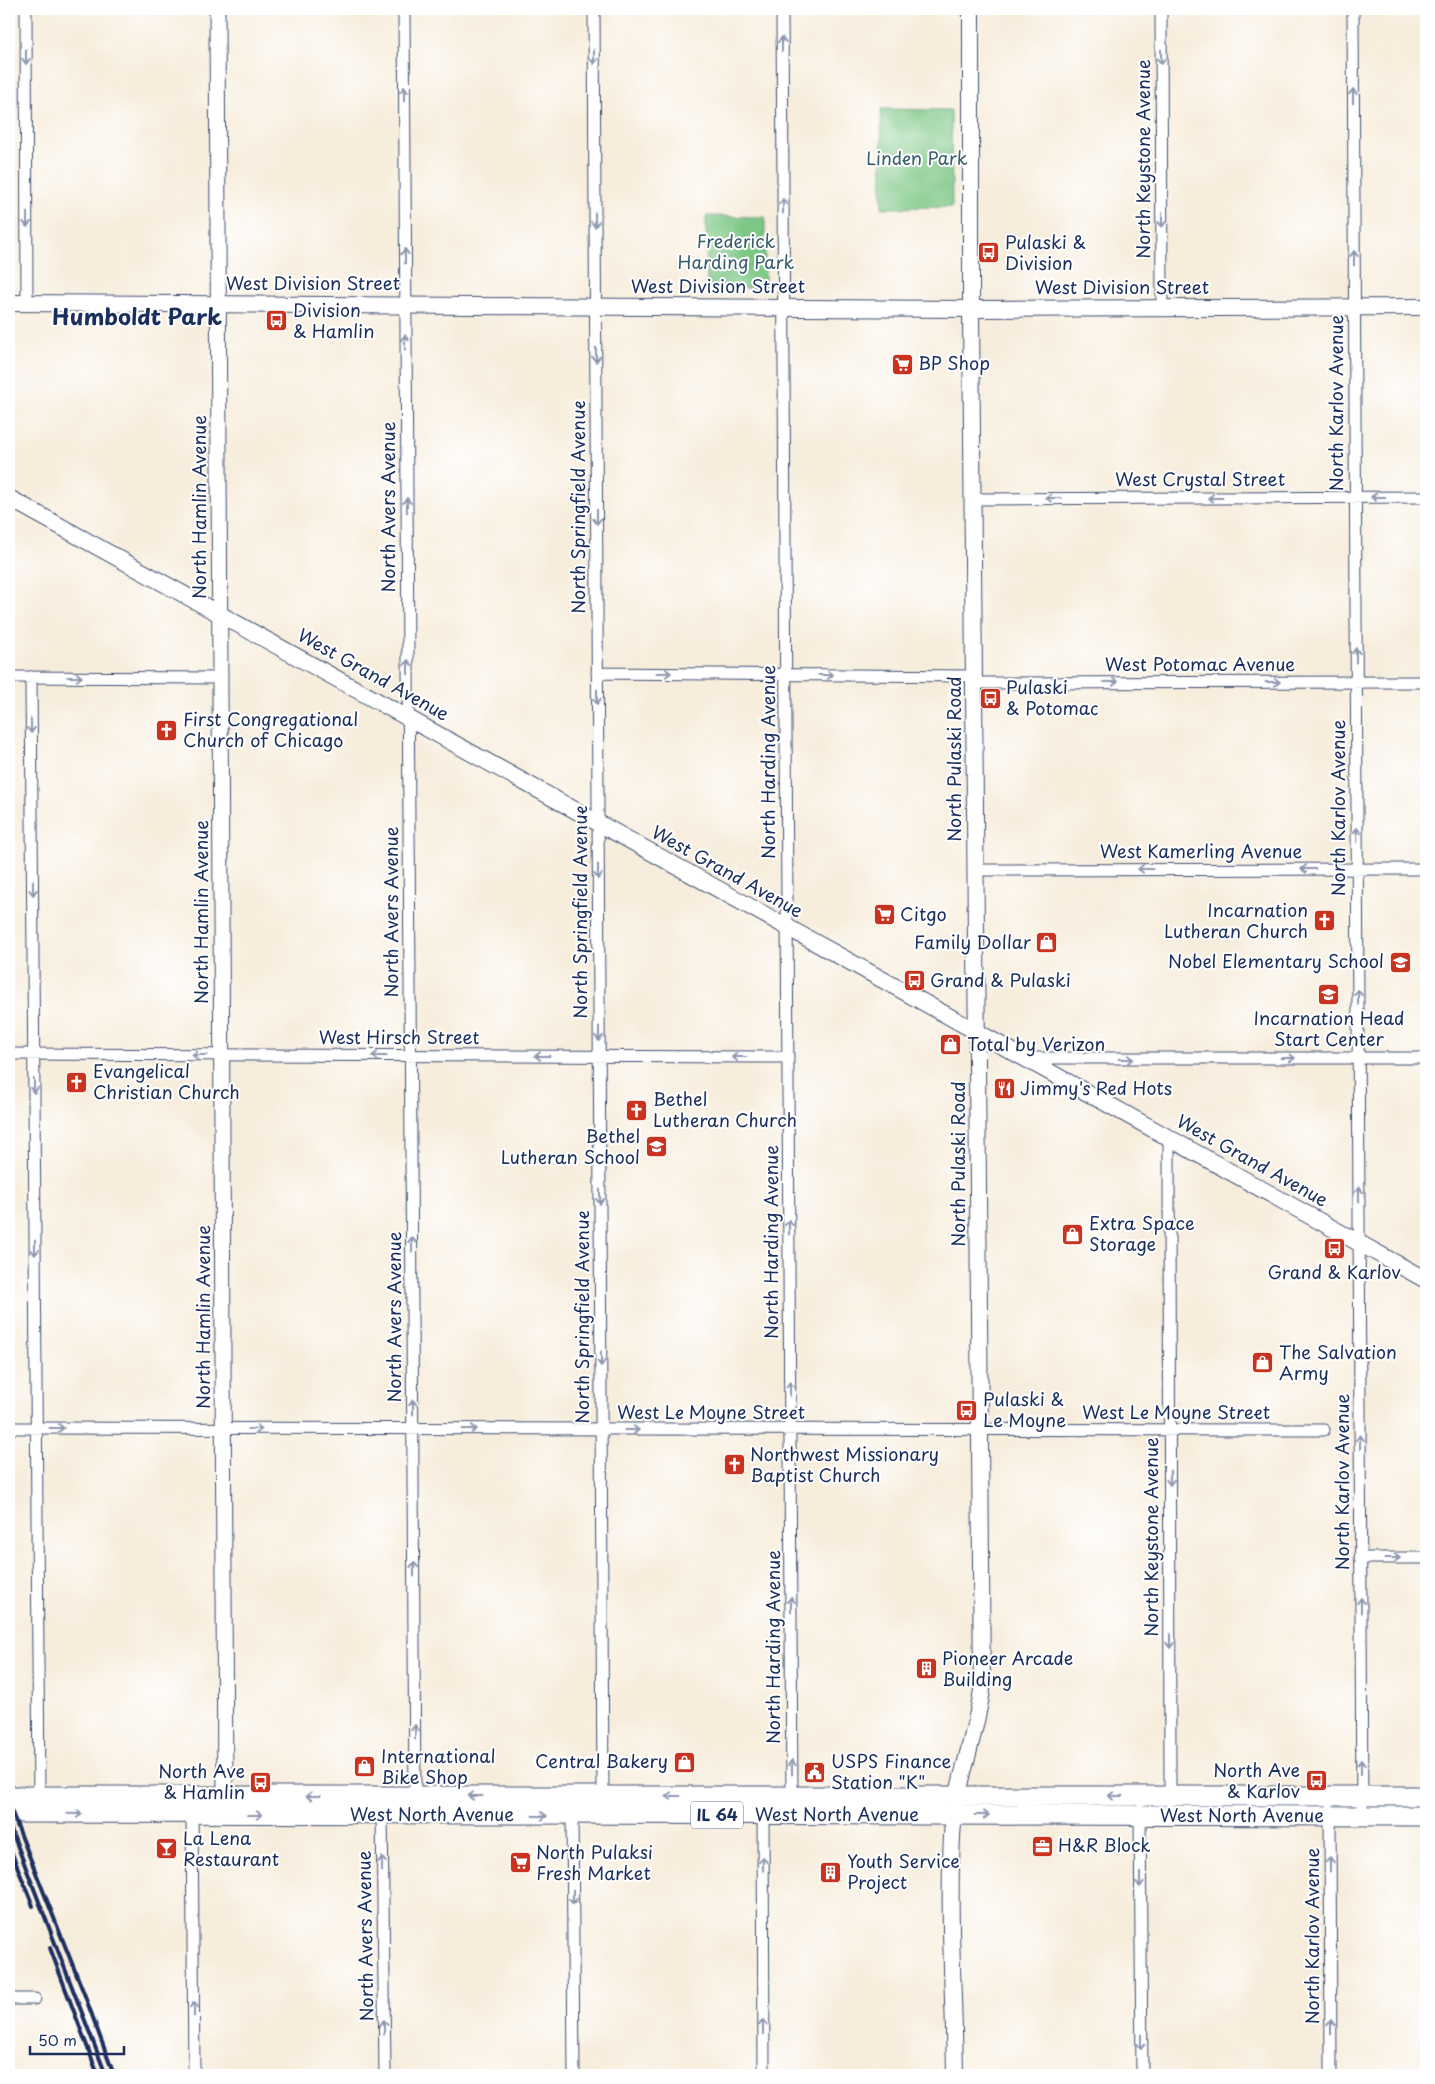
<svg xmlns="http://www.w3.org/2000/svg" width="1435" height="2084" viewBox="0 0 1435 2084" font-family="'Playpen Sans',sans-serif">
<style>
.green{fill:#7dc785;stroke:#4c7b72}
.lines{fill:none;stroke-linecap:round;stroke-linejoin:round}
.minor-casing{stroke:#3c4c71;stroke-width:13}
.tertiary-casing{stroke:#3c4c71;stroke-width:17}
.secondary-casing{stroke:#3c4c71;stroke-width:18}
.primary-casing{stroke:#3c4c71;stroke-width:21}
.minor{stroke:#fff;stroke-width:11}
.tertiary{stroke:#fff;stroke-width:15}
.secondary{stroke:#fff;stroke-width:16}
.primary{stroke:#fff;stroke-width:19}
.rail{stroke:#1b2f5e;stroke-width:4}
.oneway{stroke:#8d97ae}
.labels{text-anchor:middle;stroke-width:4;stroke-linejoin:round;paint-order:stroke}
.shield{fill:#fff;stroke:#5f6d8e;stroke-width:1}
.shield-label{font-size:16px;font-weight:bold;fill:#1b2f5e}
.park-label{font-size:18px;fill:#385d6a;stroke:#fff}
.street-label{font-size:18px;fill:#1b2f5e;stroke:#fff}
.poi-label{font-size:18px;fill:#1b2f5e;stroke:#fff;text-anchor:start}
.district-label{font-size:22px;font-weight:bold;fill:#1b2f5e;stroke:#fff}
</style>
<rect width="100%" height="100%" fill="#fff"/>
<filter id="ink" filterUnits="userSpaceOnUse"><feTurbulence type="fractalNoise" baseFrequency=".02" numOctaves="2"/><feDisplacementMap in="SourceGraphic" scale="10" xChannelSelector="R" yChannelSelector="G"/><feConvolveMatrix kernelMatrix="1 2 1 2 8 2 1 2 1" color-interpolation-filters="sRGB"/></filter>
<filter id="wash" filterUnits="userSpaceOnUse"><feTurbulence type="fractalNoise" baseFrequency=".0096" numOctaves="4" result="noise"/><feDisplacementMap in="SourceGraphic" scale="20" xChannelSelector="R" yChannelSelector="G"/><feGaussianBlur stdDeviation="1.12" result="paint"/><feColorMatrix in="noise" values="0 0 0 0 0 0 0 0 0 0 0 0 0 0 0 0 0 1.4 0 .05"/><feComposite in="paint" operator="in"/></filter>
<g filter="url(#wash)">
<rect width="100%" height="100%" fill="#f7eddc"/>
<path class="green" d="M881,109L951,110L952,207L882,208Z
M706,216L765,217V288H707Z"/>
</g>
<g filter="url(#ink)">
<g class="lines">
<defs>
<path id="minor" d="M26,9L27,303
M404,9L415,1802
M594,9L603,1801
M782,9L792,1802
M1161,9L1162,308
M1353,9L1362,1816
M973,499L1426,497
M597,673L974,676
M9,677L220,678
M31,677L39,1800
M974,683L1426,682
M976,870L1426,869
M9,1054L788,1057
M1029,1058H1426
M1169,1138L1170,1801
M9,1428L1324,1430
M1360,1558H1426
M192,1808L194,2075
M382,1810L385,2075
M572,1810L574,2075
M763,1810L764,2075
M1140,1810L1142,2075
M1330,1810L1331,2075
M9,1999H35"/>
<path id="tertiary" d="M217,9L225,1807"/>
<path id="secondary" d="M9,303L971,309L1426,307
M9,498C481,758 954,1019 1426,1280
M955,2075C954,1996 948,1915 952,1836C955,1786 975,1740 982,1690L971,309V9"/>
<path id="primary" d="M9,1796H1426
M9,1813L1426,1816"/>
</defs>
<use href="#minor" class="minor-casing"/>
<use href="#tertiary" class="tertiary-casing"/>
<use href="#secondary" class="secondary-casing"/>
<use href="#primary" class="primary-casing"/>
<use href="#minor" class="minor"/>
<use href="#tertiary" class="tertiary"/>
<use href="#secondary" class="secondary"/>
<use href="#primary" class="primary"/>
<path class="rail" d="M9,1805L85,1996L114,2075
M9,1824L106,2075
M9,1846L33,1906
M50,1948L98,2075"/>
</g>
<defs><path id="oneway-shaft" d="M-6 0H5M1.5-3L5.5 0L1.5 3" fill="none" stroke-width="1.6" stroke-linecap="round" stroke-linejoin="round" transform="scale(1.25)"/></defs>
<g class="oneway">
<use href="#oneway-shaft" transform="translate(782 44) rotate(-90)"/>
<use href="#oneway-shaft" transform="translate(26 57) rotate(90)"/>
<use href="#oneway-shaft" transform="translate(594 57) rotate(90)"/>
<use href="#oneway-shaft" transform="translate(1161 57) rotate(90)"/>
<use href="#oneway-shaft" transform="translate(404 94) rotate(-90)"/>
<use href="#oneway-shaft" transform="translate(1353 96) rotate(-90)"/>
<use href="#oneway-shaft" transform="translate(783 206) rotate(-90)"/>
<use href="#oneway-shaft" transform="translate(27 220) rotate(90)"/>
<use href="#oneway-shaft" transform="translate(595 220) rotate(90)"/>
<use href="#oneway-shaft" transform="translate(1162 220) rotate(90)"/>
<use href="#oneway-shaft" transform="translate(405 256) rotate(-90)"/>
<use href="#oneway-shaft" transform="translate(1354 258) rotate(-90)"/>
<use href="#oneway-shaft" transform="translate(405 342) rotate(-90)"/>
<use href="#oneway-shaft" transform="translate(596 355) rotate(90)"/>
<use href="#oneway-shaft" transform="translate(1378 497) rotate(180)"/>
<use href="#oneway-shaft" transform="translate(1053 498) rotate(180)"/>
<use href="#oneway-shaft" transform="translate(1215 498) rotate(180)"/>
<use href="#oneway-shaft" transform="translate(407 505) rotate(-90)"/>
<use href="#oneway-shaft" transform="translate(597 517) rotate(90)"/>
<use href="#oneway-shaft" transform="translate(1356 655) rotate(-90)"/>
<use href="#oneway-shaft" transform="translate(408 667) rotate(-90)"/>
<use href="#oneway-shaft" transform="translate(664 673)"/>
<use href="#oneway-shaft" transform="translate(826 675)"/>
<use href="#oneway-shaft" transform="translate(75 677)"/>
<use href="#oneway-shaft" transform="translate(1111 682)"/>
<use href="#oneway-shaft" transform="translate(1273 682)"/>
<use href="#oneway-shaft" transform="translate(597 697) rotate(90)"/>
<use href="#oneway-shaft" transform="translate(31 726) rotate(89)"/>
<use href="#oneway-shaft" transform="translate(1357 835) rotate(-90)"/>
<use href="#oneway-shaft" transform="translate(1145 869) rotate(180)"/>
<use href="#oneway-shaft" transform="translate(1308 869) rotate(180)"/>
<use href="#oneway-shaft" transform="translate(598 872) rotate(90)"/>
<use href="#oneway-shaft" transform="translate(33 888) rotate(89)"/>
<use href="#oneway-shaft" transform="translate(1358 997) rotate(-90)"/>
<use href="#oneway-shaft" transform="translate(599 1034) rotate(90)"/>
<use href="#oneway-shaft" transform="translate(199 1055) rotate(-180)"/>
<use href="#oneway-shaft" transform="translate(379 1056) rotate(-180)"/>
<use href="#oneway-shaft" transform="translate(542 1056) rotate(-180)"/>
<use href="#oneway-shaft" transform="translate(739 1057) rotate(-180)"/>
<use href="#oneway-shaft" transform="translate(1288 1058)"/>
<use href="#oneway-shaft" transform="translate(1126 1059)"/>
<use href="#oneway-shaft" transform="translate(34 1086) rotate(90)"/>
<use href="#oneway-shaft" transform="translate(1359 1194) rotate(-90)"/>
<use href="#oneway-shaft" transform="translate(600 1197) rotate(90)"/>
<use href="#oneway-shaft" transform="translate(789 1227) rotate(-90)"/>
<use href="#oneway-shaft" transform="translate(412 1244) rotate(-90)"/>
<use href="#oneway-shaft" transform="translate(35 1248) rotate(90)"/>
<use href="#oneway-shaft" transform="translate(601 1359) rotate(90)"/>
<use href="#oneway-shaft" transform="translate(790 1389) rotate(-90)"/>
<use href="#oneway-shaft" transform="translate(413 1407) rotate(-90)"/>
<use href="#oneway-shaft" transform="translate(57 1428)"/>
<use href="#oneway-shaft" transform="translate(255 1429)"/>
<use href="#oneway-shaft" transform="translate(470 1429)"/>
<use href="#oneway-shaft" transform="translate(632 1430)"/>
<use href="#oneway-shaft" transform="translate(1360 1442) rotate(-90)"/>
<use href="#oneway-shaft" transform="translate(1170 1478) rotate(90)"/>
<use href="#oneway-shaft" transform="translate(1393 1558)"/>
<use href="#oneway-shaft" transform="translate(414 1569) rotate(-90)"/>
<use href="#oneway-shaft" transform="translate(791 1604) rotate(-90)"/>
<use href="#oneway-shaft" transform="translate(1361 1605) rotate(-90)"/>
<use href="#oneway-shaft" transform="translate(1170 1641) rotate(90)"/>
<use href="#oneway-shaft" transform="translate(415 1732) rotate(-90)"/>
<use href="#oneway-shaft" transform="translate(792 1767) rotate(-90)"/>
<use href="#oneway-shaft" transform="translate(1361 1767) rotate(-90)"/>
<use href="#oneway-shaft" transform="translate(313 1796) rotate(180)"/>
<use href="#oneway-shaft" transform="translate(475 1796) rotate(180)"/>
<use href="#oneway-shaft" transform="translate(673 1796) rotate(180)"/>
<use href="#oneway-shaft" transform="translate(1115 1796) rotate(-180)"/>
<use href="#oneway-shaft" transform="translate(75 1814) rotate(1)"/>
<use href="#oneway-shaft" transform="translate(255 1815)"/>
<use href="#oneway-shaft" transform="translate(982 1815)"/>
<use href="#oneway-shaft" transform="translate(540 1816)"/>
<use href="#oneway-shaft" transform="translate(382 1864) rotate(-91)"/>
<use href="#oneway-shaft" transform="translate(763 1864) rotate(-90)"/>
<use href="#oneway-shaft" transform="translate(1330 1864) rotate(-90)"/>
<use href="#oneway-shaft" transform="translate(1140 1880) rotate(90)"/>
<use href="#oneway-shaft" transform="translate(573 1897) rotate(90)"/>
<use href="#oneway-shaft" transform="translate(194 2009) rotate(-90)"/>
<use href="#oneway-shaft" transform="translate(384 2027) rotate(-91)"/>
<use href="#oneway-shaft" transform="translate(763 2027) rotate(-90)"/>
<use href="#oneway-shaft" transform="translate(1331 2027) rotate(-90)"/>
<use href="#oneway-shaft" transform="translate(1141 2042) rotate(90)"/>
</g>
</g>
<defs>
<symbol id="bus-square" viewBox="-11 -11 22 22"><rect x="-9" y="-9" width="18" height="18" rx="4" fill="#c8321e" stroke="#fff"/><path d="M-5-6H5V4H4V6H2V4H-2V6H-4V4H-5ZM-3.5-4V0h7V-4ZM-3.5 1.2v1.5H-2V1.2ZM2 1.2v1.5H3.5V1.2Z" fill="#fff"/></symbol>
<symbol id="supermarket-square" viewBox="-11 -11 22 22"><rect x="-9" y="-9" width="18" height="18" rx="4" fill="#c8321e" stroke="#fff"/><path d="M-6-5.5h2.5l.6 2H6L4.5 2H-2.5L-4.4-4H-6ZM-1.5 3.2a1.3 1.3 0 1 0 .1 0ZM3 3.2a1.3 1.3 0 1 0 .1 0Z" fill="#fff"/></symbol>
<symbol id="church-square" viewBox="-11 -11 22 22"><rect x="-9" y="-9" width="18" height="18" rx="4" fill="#c8321e" stroke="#fff"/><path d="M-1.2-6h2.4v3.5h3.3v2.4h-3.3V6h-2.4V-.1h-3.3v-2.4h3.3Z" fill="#fff"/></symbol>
<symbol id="shop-square" viewBox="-11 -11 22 22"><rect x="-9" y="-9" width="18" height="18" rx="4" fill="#c8321e" stroke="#fff"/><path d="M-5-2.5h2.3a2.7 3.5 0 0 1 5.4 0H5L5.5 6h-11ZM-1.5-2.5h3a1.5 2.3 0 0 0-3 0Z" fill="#fff"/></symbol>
<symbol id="school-square" viewBox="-11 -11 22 22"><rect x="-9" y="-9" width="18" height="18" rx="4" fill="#c8321e" stroke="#fff"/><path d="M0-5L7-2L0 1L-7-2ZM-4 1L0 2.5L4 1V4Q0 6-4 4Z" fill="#fff"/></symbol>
<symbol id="restaurant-square" viewBox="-11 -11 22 22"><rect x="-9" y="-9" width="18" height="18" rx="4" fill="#c8321e" stroke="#fff"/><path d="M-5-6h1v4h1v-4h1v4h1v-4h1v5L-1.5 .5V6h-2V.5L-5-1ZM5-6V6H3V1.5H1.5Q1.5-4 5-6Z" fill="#fff"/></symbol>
<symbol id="building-square" viewBox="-11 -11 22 22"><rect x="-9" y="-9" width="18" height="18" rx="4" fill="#c8321e" stroke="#fff"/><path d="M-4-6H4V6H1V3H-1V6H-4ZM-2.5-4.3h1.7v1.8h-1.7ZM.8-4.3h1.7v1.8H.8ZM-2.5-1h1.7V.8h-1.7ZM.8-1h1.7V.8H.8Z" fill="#fff"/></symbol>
<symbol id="civic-square" viewBox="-11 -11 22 22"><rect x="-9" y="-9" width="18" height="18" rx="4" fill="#c8321e" stroke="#fff"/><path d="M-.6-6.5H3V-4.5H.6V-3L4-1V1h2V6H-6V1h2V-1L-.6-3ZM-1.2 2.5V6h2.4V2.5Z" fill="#fff"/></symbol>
<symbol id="office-square" viewBox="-11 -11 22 22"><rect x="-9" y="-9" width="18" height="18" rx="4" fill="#c8321e" stroke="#fff"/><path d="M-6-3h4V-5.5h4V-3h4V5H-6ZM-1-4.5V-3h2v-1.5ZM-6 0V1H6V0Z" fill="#fff"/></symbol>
<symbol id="bar-square" viewBox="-11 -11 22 22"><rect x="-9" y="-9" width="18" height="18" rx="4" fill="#c8321e" stroke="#fff"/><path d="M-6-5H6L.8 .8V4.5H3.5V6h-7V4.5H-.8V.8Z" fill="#fff"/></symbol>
</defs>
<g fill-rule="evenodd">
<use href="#bus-square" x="976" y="240" width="25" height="25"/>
<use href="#bus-square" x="264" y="308" width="25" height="25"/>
<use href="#supermarket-square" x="890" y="352" width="25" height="25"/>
<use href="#bus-square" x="978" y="686" width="25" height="25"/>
<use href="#church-square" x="154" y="718" width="25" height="25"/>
<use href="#supermarket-square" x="872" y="902" width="25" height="25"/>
<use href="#church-square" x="1312" y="908" width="25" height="25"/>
<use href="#shop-square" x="1034" y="930" width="25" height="25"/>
<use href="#school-square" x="1388" y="950" width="25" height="25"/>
<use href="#bus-square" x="902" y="968" width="25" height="25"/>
<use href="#school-square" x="1316" y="982" width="25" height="25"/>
<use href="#shop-square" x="938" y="1032" width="25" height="25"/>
<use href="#church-square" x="64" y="1070" width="25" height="25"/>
<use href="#restaurant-square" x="992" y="1076" width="25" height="25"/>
<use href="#church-square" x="624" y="1098" width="25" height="25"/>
<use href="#school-square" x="644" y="1134" width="25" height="25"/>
<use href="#shop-square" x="1060" y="1222" width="25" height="25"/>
<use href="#bus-square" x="1322" y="1236" width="25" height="25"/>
<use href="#shop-square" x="1250" y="1350" width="25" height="25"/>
<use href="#bus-square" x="954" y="1398" width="25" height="25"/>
<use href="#church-square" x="722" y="1452" width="25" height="25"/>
<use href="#building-square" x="914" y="1656" width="25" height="25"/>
<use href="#shop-square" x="672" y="1750" width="25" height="25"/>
<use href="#shop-square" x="352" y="1754" width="25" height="25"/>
<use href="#civic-square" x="802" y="1760" width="25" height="25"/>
<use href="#bus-square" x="1304" y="1768" width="25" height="25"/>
<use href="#bus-square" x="248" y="1770" width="25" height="25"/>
<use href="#office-square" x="1030" y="1834" width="25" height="25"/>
<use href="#bar-square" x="154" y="1836" width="25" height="25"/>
<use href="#supermarket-square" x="508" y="1850" width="25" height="25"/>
<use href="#building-square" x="818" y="1860" width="25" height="25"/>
</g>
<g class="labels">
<rect class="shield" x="691" y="1801.5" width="52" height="27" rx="4"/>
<g class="shield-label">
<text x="717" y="1821">IL 64</text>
</g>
<g class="park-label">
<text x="917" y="165">Linden Park</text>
<text x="736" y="248">Frederick<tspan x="736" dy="21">Harding Park</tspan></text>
</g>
<g class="street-label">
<text transform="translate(1144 159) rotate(-90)" y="6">North Keystone Avenue</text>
<text x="313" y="290">West Division Street</text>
<text x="718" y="293">West Division Street</text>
<text x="1122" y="294">West Division Street</text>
<text transform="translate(1337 403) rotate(-90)" y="6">North Karlov Avenue</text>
<text x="1200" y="486">West Crystal Street</text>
<text transform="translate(200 507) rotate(-90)" y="6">North Hamlin Avenue</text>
<text transform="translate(389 507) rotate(-90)" y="6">North Avers Avenue</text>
<text transform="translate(579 507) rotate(-90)" y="6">North Springfield Avenue</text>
<text x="1200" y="671">West Potomac Avenue</text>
<text transform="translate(373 675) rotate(29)" y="6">West Grand Avenue</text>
<text transform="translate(955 759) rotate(-90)" y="6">North Pulaski Road</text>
<text transform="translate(769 762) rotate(-90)" y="6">North Harding Avenue</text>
<text transform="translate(1339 808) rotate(-90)" y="6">North Karlov Avenue</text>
<text x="1201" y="858">West Kamerling Avenue</text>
<text transform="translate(727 872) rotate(29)" y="6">West Grand Avenue</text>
<text transform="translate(202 912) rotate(-90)" y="6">North Hamlin Avenue</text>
<text transform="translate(392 912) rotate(-90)" y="6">North Avers Avenue</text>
<text transform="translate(581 912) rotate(-90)" y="6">North Springfield Avenue</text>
<text x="399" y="1044">West Hirsch Street</text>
<text transform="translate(1252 1161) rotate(29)" y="6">West Grand Avenue</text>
<text transform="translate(959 1164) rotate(-90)" y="6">North Pulaski Road</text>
<text transform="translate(772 1242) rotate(-90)" y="6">North Harding Avenue</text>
<text transform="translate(204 1317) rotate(-90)" y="6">North Hamlin Avenue</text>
<text transform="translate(395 1317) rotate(-90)" y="6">North Avers Avenue</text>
<text transform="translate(583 1317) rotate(-90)" y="6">North Springfield Avenue</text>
<text x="711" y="1419">West Le Moyne Street</text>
<text x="1176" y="1419">West Le Moyne Street</text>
<text transform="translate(1343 1482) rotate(-90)" y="6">North Karlov Avenue</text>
<text transform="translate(1152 1537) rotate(-90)" y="6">North Keystone Avenue</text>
<text transform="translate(774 1647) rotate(-90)" y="6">North Harding Avenue</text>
<text x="432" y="1821">West North Avenue</text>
<text x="837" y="1821">West North Avenue</text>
<text x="1242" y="1822">West North Avenue</text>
<text transform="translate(366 1936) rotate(-91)" y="6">North Avers Avenue</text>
<text transform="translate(1313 1936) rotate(-90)" y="6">North Karlov Avenue</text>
</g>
<g class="poi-label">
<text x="1005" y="249">Pulaski &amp;<tspan x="1005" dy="21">Division</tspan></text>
<text x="293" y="317">Division<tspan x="293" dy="21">&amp; Hamlin</tspan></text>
<text x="918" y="370">BP Shop</text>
<text x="1006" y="694">Pulaski<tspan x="1006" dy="21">&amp; Potomac</tspan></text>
<text x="183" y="726">First Congregational<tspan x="183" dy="21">Church of Chicago</tspan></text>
<text x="1308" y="917" text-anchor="end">Incarnation<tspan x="1308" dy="21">Lutheran Church</tspan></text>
<text x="900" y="921">Citgo</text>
<text x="1031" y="949" text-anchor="end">Family Dollar</text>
<text x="1384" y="968" text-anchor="end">Nobel Elementary School</text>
<text x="930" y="987">Grand &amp; Pulaski</text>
<text x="1329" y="1025" text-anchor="middle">Incarnation Head<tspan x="1329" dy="21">Start Center</tspan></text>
<text x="967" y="1051">Total by Verizon</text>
<text x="93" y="1078">Evangelical<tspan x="93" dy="21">Christian Church</tspan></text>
<text x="1020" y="1095">Jimmy's Red Hots</text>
<text x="653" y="1106">Bethel<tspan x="653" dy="21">Lutheran Church</tspan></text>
<text x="640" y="1143" text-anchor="end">Bethel<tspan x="640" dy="21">Lutheran School</tspan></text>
<text x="1089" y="1230">Extra Space<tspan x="1089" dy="21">Storage</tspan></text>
<text x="1334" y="1279" text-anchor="middle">Grand &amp; Karlov</text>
<text x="1279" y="1359">The Salvation<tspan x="1279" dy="21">Army</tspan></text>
<text x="983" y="1406">Pulaski &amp;<tspan x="983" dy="21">Le Moyne</tspan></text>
<text x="750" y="1461">Northwest Missionary<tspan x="750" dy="21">Baptist Church</tspan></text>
<text x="942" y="1665">Pioneer Arcade<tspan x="942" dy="21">Building</tspan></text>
<text x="381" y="1763">International<tspan x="381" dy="21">Bike Shop</tspan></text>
<text x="668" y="1768" text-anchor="end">Central Bakery</text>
<text x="831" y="1768">USPS Finance<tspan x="831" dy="21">Station "K"</tspan></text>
<text x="1300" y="1777" text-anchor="end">North Ave<tspan x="1300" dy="21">&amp; Karlov</tspan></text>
<text x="245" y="1778" text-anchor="end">North Ave<tspan x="245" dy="21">&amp; Hamlin</tspan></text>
<text x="183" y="1845">La Lena<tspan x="183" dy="21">Restaurant</tspan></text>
<text x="1058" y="1852">H&amp;R Block</text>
<text x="536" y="1859">North Pulaksi<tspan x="536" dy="21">Fresh Market</tspan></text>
<text x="847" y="1868">Youth Service<tspan x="847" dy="21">Project</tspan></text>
</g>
<g class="district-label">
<text x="137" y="325">Humboldt Park</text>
</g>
</g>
<rect width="1435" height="2084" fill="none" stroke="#fff" stroke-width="30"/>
<path d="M30 2046v8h94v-8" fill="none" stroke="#1b2f5e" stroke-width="2.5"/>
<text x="38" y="2046" font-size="15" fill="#1b2f5e" stroke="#ffffff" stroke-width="4" paint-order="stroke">50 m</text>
</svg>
